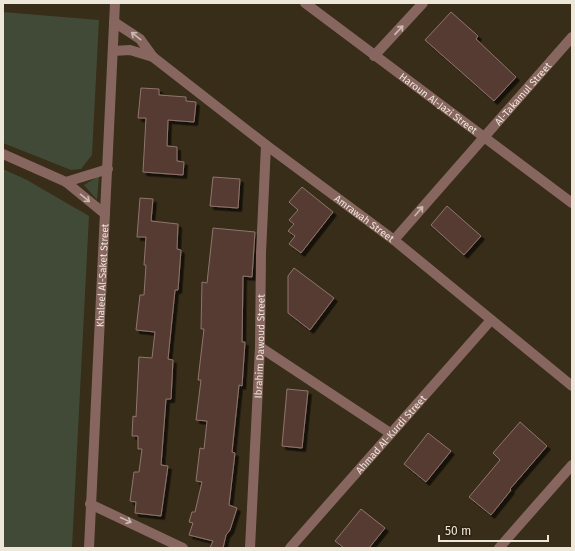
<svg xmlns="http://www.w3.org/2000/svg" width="575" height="551" viewBox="0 0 575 551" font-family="'Fira Sans',sans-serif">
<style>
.green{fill:#404a36}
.building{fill:#553a32;stroke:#90756e;filter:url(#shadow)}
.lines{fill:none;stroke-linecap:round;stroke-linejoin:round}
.minor{stroke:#886660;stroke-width:10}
.tertiary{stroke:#886660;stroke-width:10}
.oneway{stroke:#cabaaf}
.labels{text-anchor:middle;stroke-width:3;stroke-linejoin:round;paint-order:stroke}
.street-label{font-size:10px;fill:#ede7da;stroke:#2d230f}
</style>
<defs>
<filter id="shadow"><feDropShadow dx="3.5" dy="3.5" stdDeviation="0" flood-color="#0009"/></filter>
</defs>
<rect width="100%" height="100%" fill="#372d19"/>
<path class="green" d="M3,12L99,20L92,155L81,169L71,170L3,143Z
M3,169L27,180L89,216L72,548H3Z
M99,176L97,200L84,185Z"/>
<path class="building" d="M451,12L478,36L476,39L516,77L494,101L425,40Z
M141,88L159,89V95L186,97V101L196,102L194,122L168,120L167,146L177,147V161L184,162L183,175L143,172L146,118H138Z
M213,177L240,179L238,208L210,206Z
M302,187L333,212L301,253L289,244L295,236L288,231L294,224L289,220L298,210L289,202Z
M140,198L153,199L151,221L178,224L177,249L181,250L178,290H175L168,359L173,360L171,399H166L161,465L168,466L161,516L135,513L136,502L130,501L134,472H139L142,449H138V436H132L133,416L136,417L139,357L152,358L155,332L136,330L140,295H144L146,265H144L146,237H137Z
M447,206L481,236L464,255L431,225Z
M213,228L255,232L252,277L243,276L242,342H245L242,386L239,385L232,452L235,453L229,505L237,508L230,530L226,535L223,548H210L213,541L189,535L193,523L189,522L192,512H195L202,482L196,481L200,448L204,449L207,421L196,420L201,380H198L204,329H201L202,282L207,283Z
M294,268L334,298L310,330L288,313V276Z
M287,389L308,391L302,448L282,446Z
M520,422L547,446L510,489L511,490L491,515L469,497L500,460L493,453Z
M428,433L451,451L426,482L404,464Z
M361,509L385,528L369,548H344L335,541Z"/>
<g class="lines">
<g class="minor">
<path id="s1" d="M305,3L572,203"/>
<path d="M114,22L140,39L153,57"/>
<path id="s2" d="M113,51L130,50L153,57L266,145L394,240L572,386"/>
<path d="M374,56L423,3"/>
<path d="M3,154L66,182L105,214"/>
<path d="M66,182L108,169"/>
<path id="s3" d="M394,240L572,37"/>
<path d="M260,347L390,433"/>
<path d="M90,504L183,548"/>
<path id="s4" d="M250,548L260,347L261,253L266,145"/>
<path id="s5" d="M290,548L491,320"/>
<path d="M499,548L572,465"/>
</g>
<path class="tertiary" id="s6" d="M89,548L115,3"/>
</g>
<defs><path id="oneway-shaft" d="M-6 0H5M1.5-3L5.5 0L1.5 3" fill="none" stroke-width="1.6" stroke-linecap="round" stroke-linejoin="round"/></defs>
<g class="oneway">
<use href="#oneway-shaft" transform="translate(399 30) rotate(-47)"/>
<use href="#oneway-shaft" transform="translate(136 36) rotate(-142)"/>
<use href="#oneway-shaft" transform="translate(85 198) rotate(39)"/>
<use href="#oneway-shaft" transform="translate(419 211) rotate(-49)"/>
<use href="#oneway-shaft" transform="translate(126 520) rotate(25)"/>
</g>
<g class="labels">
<g class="street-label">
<text dy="4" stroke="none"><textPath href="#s3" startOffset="195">Al-Takamul Street</textPath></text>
<text dy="4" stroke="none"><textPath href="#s1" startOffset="167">Haroun Al-Jazi Street</textPath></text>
<text dy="4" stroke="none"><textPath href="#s2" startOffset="307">Amrawah Street</textPath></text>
<text dy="4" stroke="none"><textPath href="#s6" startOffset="273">Khaleel Al-Saket Street</textPath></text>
<text dy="4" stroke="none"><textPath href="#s4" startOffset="202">Ibrahim Dawoud Street</textPath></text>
<text dy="4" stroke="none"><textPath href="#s5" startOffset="152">Ahmad Al-Kurdi Street</textPath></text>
</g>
</g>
<rect width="575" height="551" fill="none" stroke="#ede7da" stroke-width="8"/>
<path d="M439 535v6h109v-6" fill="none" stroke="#ede7da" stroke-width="2"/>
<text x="445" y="535" font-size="12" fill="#ede7da" stroke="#2d230f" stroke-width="3" paint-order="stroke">50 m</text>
</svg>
